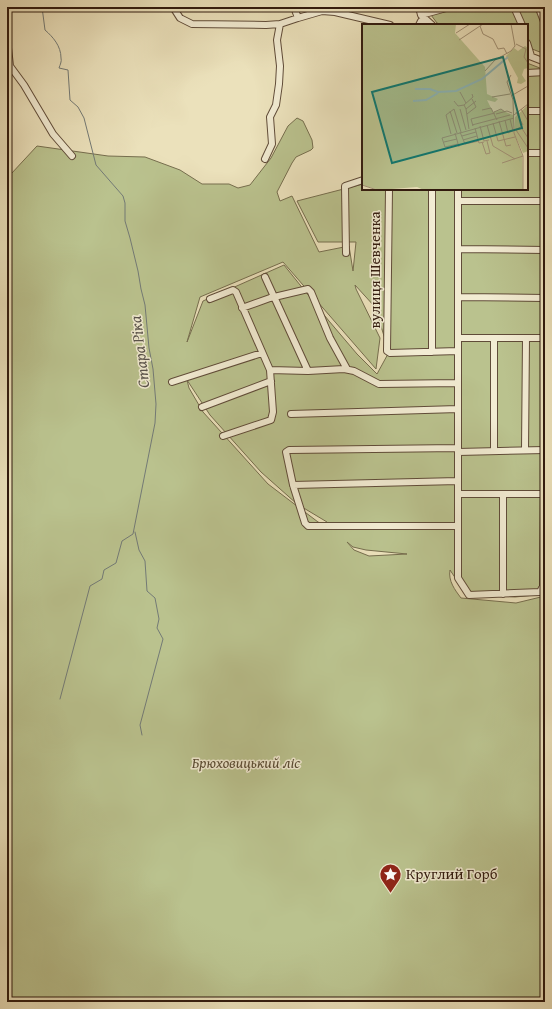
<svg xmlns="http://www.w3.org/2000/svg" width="552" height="1009" viewBox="0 0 552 1009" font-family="'Gentium Book Plus',serif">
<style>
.green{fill:#bac28e;stroke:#766e4e;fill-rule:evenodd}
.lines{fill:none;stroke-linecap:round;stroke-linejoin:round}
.stream{stroke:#737a76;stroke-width:1}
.minor-casing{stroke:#604c39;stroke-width:8}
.minor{stroke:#f2ecd3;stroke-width:6}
.labels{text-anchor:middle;stroke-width:3;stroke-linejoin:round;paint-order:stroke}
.street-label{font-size:15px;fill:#311a0e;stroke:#f2ecd3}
.park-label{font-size:15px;font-style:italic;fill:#5a4c34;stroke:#f2ecd3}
.poi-label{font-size:15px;fill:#311a0e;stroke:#f2ecd3;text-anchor:start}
.water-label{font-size:16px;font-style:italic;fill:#58524b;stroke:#f2ecd3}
.inset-river{fill:none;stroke:#9fbabc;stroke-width:2}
.inset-road{fill:none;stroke:#a19176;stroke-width:1}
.view{fill:#0f766e;fill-opacity:0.15;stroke:#0f766e;stroke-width:2}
.inset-edge{fill:none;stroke:#311a0e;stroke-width:2}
</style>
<rect width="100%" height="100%" fill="#ebe1bb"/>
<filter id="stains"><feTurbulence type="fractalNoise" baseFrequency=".005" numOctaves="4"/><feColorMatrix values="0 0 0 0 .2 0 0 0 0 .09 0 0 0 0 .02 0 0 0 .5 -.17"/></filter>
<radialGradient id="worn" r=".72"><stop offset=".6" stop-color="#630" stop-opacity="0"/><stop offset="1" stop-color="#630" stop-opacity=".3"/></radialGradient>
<path class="green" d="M425,7H545V54L527,47V25H441L437,23Z
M527,63L545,70V594L515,597L466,594L450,570C448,581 455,590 461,598L516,603L545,596V1002H7V176L11,174L37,146L108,156L145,157L180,170L202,184H229L238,188L250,185L271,158L288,126L297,118L303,121L312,140L313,148L311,150L296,157L292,163L277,192L280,201L292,196L319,252L349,246L353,271L356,242H318L297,201L363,184V189H527ZM283,262L376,369L380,338L356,289L355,285L375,307L389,352L377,374L357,354L329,321L284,265L203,301L187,342L200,297ZM187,380L210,415L261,472L297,504L327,522L334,529L318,522L268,484L203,412L189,388ZM347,542L353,547L366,550L407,554L369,556L354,550Z"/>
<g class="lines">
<path class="stream" d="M42,7L45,30C53,37 61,46 61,58C62,61 60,65 59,68L68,70L70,100L78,107L84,118L96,165L123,196L125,203V221L130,238L138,271L141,289L145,305L149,348L153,369L156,404L155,423L133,534L122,541L116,563L104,570L102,579L90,586L60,699
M135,532L139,550L145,561L147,591L155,598L159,619L157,628L163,639L140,725L142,735"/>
<defs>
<path id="minor" d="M173,7L180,18L192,24L266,25L280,24L298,18L322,11L335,12L390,25
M294,7L298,18
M419,7L421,15L432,25
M514,7L522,25
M543,7L541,8L540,11L545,24
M421,15L450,7
M419,25L421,21H427
M7,39L10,66L24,85L53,134L72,156
M527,43L531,56
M527,55L545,62
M527,73L545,72
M527,111H545
M527,153H545
M265,159L272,144L270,117L276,105L279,84L280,66L277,40L280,24
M389,189L387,351L390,353L458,351
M458,189V578L469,595L540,592L543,586L544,494
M458,201H545
M458,249L545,250
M346,253L345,186L363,180
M265,277L308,371L344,369L354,371L379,384L458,383
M458,297L545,298
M210,299L233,290L236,292L270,370L308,371
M242,308L270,298L308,289L311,292L330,338L347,369
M458,338H545
M494,338V450
M432,352V189
M172,382L262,353
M202,407L271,381
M291,414L458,409
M223,436L271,420L273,412L270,370
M525,450L526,338
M458,452L545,450
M293,485L458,481
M458,494H545
M458,526H308L305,523L293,485L286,452L289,450L458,448
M503,594V494"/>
</defs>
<use href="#minor" class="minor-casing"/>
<use href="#minor" class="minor"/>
</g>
<defs>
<symbol id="sight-pin" viewBox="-11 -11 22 30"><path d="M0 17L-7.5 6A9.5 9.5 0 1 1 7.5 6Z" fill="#8f2418" stroke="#f2ecd3"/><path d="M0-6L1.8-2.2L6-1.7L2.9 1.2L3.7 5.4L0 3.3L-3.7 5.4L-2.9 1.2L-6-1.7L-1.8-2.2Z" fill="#fff"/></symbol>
</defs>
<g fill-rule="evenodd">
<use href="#sight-pin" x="378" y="862" width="25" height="34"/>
</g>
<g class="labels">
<g class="street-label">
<text transform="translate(375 270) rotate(-90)" y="5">вулиця Шевченка</text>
</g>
<g class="park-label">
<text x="246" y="768">Брюховицький ліс</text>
</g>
<g class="poi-label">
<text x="406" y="879">Круглий Горб</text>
</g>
<g class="water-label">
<text transform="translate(139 352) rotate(-97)" y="6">Стара Ріка</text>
</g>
</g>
<g transform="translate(362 24)">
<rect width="166" height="166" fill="#ebe1bb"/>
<path d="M0,0H94L93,9L123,43L125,70L136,75L133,78L125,76L131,88L139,86L151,91V106L160,131L161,166H62L55,163L17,166L0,161ZM163,22L166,24V44L162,45L160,51L164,57L159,60L155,59L156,54L144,32L152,24L156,27ZM166,81V127L161,129L152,109L153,93Z" fill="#bac28e"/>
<path class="inset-river" d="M53,65H68L76,68L94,67L120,55L146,33M51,77L64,76L76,69"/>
<path class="inset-road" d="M118,2L121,10L131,15L136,25L142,24L145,30M94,9L108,0M97,16L121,0M154,20L164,25L162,33L166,39M123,47L133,36L149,27L153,22L149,0M149,51L145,58L151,76L152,109L161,132V166M98,68L104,79M149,72L166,62M130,73L148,70M92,77L96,82L102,81M98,85L104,106M104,85L102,81L111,73L110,70M159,85L166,97M120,86L129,84L135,96M88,87L95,109M132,88L139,85L143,88M154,88L161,101M105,90L114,83L110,75M134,90L145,87L150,89M152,91L166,80M148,95L151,107M143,96L146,109L159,103L166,114M137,97L144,122L149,121M131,99L136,117L153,113M110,101L148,91M125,101L131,122L153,135M111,102L109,95L133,89M118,102L122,117L127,116M113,104L117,119L122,118M107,105L104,85L114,77M154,106L166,124M98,108L103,120L117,117M93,109L97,123M89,110L84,91L92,85L99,108M100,112L114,108M101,116L115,112M82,118L95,115M120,118L124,130L128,129L125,117M96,120L83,123L80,114L152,94M140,139L161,132M0,161L15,166M44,166H61"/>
<path class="view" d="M141,33L160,104L30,139L10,68Z"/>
<rect width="166" height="166" class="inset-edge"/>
</g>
<rect width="552" height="1009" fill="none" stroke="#ebe1bb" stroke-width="24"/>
<rect x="8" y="8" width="536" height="993" fill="none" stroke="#311a0e" stroke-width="2"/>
<rect x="12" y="12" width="528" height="985" fill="none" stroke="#311a0e"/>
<rect width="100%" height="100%" filter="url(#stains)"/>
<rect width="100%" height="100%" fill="url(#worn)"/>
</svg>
